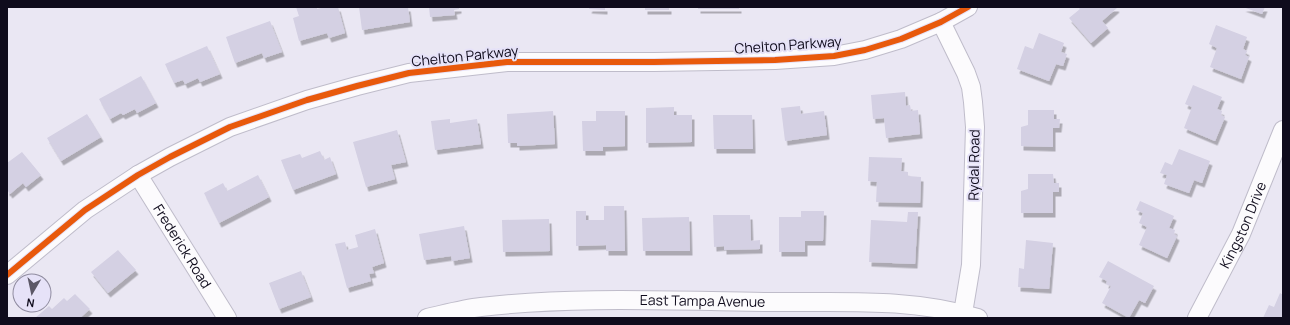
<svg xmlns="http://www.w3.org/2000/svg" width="1290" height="325" viewBox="0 0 1290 325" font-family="Manrope,sans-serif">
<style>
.building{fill:#d4d0e3;filter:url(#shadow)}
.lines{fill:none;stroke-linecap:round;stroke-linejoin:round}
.street-casing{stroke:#bfbcca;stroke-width:20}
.street{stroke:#fcfbfd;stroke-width:18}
.cycleway-casing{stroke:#e6e2f8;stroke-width:8}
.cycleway{stroke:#e8590c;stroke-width:6}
.labels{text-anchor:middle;stroke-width:4;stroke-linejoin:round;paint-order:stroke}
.street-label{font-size:14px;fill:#0f0b1c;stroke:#e6e2f8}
</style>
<defs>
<filter id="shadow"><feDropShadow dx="2.5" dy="4.5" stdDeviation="0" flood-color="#0004"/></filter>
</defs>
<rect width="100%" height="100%" fill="#eae7f3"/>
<path class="building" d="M296,7H317V9L325,7H338L345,33L329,38L327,33L299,41L293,18L299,16Z
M359,7H408L410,22L362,30Z
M429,7H459V9L454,10L455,15L430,17Z
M590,7H605V10L589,9Z
M645,7H669V10H645Z
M698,7H739V9H698Z
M1078,7H1116L1117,8L1102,21L1108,28L1091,43L1069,18L1080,9Z
M1243,7H1265L1262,14Z
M270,21L282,52L264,58L262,53L235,63L226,37Z
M1216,25L1247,37L1243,49L1247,51L1245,55L1249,57L1241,79L1210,67L1217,48L1209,44Z
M1039,33L1064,43L1061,52L1067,54L1063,66L1056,64L1049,81L1017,69L1025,46L1033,49Z
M207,46L220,74L200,82L198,78L185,84L183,80L174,83L165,64Z
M141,76L156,103L137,113L135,109L123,115L121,113L110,119L99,99Z
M1193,85L1222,97L1217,109L1222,111L1221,115L1225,117L1215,141L1184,128L1192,107L1185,104Z
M905,92L906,106L910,105L911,111L918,110L920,134L886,138L884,118L873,119L871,95Z
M800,106L801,114L824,111L827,135L785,141L781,108Z
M674,107V115H692V142L646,143V108Z
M1028,110H1054V119H1060L1059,128H1053V147L1021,146V127L1028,125Z
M553,111L555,144L517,146V143H508L507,114Z
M596,111H625V146L603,147V151H583L582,121H596Z
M87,114L101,137L61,161L47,138Z
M713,115H752L753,149H714Z
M450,119V123L477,119L481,144L435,150L431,121Z
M397,130L406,162L391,165L395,179L366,187L353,142Z
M1179,149L1210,161L1202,183L1194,180L1189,193L1164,184L1167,175L1160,173L1165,162L1172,165Z
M320,151L324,160L330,157L336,174L293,190L281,160L300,154L302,158Z
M22,152L41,175L26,187L23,183L10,194L8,191L7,192V163Z
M869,157L902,158L901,171L908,172V176L921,177L920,203L876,202L877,182L868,181Z
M1028,174H1053L1054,183H1059V192H1053V213H1021V191L1028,189Z
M258,175L269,197L219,223L204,193L223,183L227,191Z
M1140,201L1174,216L1169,228L1175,230L1174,234L1177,236L1167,258L1139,245L1147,227L1139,223L1143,213L1136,210Z
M604,206H624L625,251H606V245L576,246V211H586V220H604Z
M801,211H824L823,241H805V252H779V217H801Z
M908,212H918L915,264L869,262L871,220L907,222Z
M713,215H750L751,241L760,240V249L724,250V246L714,247Z
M689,217L690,251H643L642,218Z
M549,219L550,251L503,252L502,220Z
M464,226L470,258L452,261L451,256L424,260L419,234Z
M375,229L384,263L372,267L374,273L369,274L371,281L347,288L335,244L345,242L347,250L358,247L355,235Z
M1026,240L1053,243L1049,289L1018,287L1019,268L1024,269Z
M118,250L136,270L108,293L91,272Z
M1108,261L1154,286L1145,303L1139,300L1129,318L1102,303L1111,286L1106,284L1107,281L1099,277Z
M301,271L311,297L279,309L269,283Z
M1280,293L1283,295V318H1263L1269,305L1274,307Z
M75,294L90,309L80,318H35L49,306L52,309L64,298L67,301Z"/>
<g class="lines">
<defs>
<g id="street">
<path d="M941,22L966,73L971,87L973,102L975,127L971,265L963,313"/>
<path id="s1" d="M138,175L227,318"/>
<path d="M7,275L85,210L138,175L170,157L230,127L307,100L357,86L409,73L507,62H654L775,60L834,56L865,50L901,39L941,22L968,7"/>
<path id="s2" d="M427,318C445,314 463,309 481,307C575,296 673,301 768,302C838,303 910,297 978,318"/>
<path id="s3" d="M1197,318L1241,234L1283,130"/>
</g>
</defs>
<use href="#street" class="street-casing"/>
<use href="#street" class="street"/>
<defs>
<path id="cycleway" d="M7,275L85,210L138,175L170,157L230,127L307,100L357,86L409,73L507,62H654L775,60L834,56L865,50L901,39L941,22L968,7"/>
</defs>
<use href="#cycleway" class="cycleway-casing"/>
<use href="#cycleway" class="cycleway"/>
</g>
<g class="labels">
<g class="street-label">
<text transform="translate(788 45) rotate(-4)" y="5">Chelton Parkway</text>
<text transform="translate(465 56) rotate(-6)" y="5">Chelton Parkway</text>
<text transform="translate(974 165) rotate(-89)" y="5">Rydal Road</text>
<text dy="5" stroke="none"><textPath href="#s3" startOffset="104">Kingston Drive</textPath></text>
<text dy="5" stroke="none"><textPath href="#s1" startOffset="84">Frederick Road</textPath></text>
<text dy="5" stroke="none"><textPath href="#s2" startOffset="277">East Tampa Avenue</textPath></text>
</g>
</g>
<rect width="1290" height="325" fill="none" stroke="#0f0b1c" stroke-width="16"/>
<g transform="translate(32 293) rotate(189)"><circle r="19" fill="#e6e2f8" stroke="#908ca0"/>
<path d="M0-3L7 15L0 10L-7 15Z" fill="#5c5867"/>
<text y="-6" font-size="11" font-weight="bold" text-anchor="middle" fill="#0f0b1c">N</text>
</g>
</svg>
